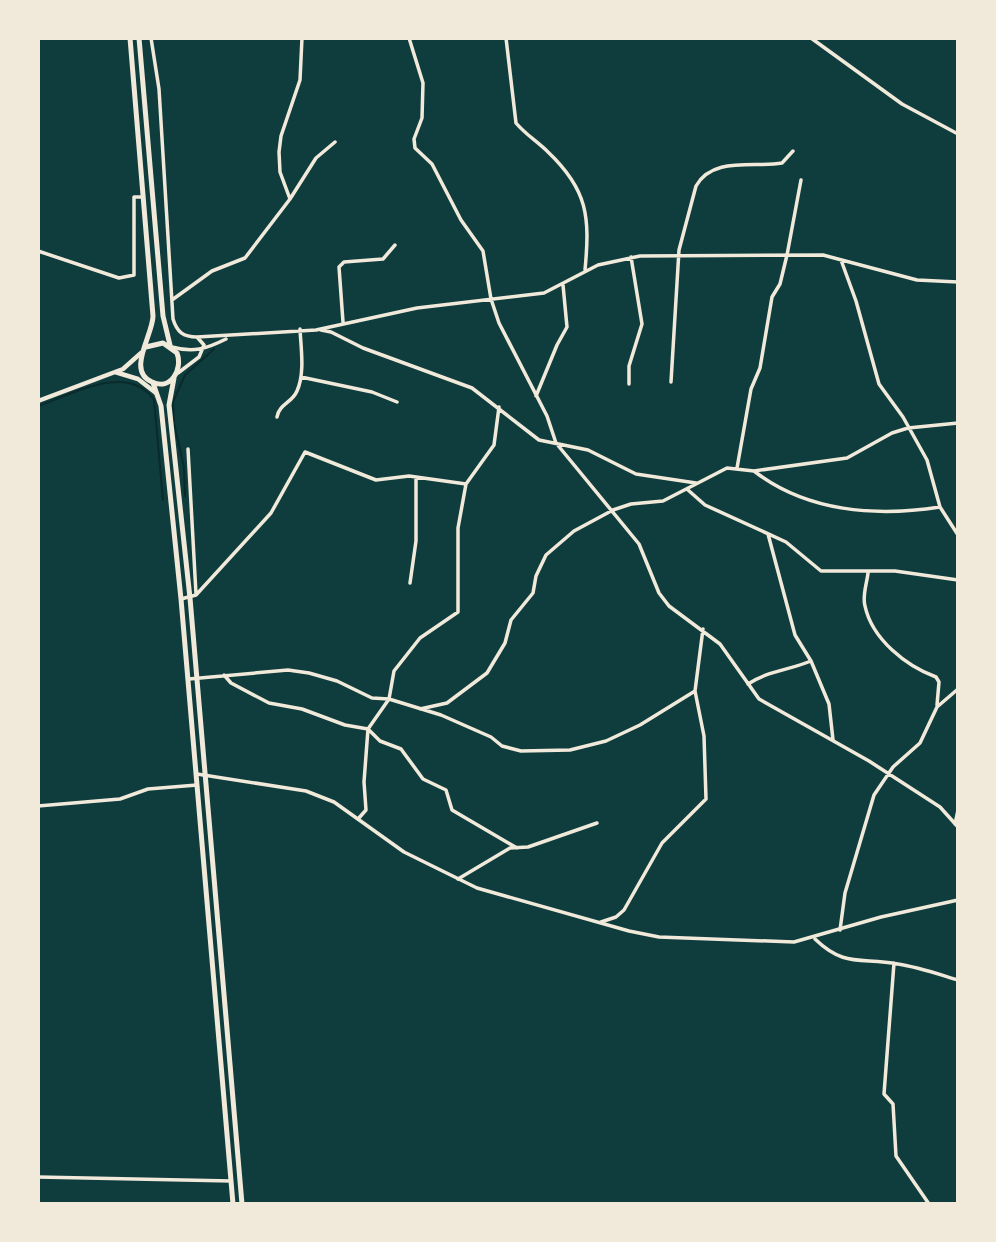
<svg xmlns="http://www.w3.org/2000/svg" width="996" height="1242" viewBox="0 0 996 1242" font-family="'Titillium Web',sans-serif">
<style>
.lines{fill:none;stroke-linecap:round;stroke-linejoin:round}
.stream{stroke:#0a2a2b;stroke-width:2}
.minor{stroke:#f1e9da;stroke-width:3.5}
.tertiary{stroke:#f1e9da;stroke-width:3.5}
.secondary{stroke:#f1e9da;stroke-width:4.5}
.primary{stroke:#f1e9da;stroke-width:5}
</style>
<rect width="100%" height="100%" fill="#0f3d3e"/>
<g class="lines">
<path class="stream" d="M38,406C73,394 128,362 154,400L163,500
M185,496L184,467L174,423L173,402L185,375L214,349"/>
<path class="minor" d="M151,38L159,89L173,319C177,332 183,337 197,337L204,345L199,357L178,373
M409,38L423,83L422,118L414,139L415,148L432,164L461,220L483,251L491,299L499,323L547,416L556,443L639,544L659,593L669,606L720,644L759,699L869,761L940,807L958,827
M506,38L516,123C525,134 538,142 548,152C588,190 590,217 585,270
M811,38L902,104L958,134
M290,199L316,158L335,142
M38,251L119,278L134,275V197H143
M841,260L856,301L879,384L903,417L927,460L940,507L958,535
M172,300L212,271L245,258L290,199L280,172L279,152L281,136L300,80L302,38
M343,322L339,267L344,262L383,259L395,245
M321,330L331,332L363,348L472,388L539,440L588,450L636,474L696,483
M197,337L316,330L417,308L544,293L598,265L640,256L823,255L917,280L958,282
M172,347C193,353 206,349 226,339
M301,377L372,392L397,402
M671,382L679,250L696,186C713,156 754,168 782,163L793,151
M629,384V366L642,324L631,257
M536,396L557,345L567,327L563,285
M277,417C279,404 292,403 297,391C305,373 301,349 300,329
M188,449L196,594
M737,468L751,389L760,368L772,297L780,284L787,255L801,180
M754,471C807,512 876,517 940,507
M688,490L705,505L786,542L821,571H895L958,580
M768,534L795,635L811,661L829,704L833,740
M868,573C867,583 862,596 865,606C872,639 906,666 936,677L939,682L937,705
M410,583L416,541V477
M181,599L196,595L271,513L305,452L376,480L409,476L466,484
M224,675L231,683L269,703L302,709L345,725L368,729L380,741L401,749L423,779L446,790L452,810L517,848
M189,679L288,670L309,673L337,681L372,698L389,699L441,715L491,737L502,746L521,751L570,750L606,741L640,725L695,691
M748,684C767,671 790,670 811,661
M420,709L447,703L487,673L505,643L511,620L533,593L536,576L546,555L574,531L613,510L631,504L663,501L727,468L754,471L847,458L892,433L908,428L958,423
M38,806L120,799L148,789L197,785
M358,819L366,810L364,782L368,729L389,699L394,671L420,638L458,612V528L466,484L494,445L499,407
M955,824L958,810
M458,879L510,848L528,847L597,823
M601,922L616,917L624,910L662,843L706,799L704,736L695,691L703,629
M840,930L845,893L874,795L893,767L920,743L937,707L958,689
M815,939C845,968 861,957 898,964C918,967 938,974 958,980
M894,963L884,1094L893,1104L896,1156L929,1204
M38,1177L231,1181"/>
<path class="tertiary" d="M197,774L306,791L334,802L404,852L477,888L629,931L659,937L794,942L881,917L958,900"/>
<path class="secondary" d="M115,372L138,379L156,393
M38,401L123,369L141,353"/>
<path class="primary" d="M130,38L153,316C153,335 126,371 152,382C171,391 183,369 177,353L163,343L146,347
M139,38L163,316L170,345
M174,378L169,405L190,598L242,1204
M153,383L161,406L181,599L233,1204"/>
</g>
<rect width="996" height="1242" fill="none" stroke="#f1e9da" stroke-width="80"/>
</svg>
